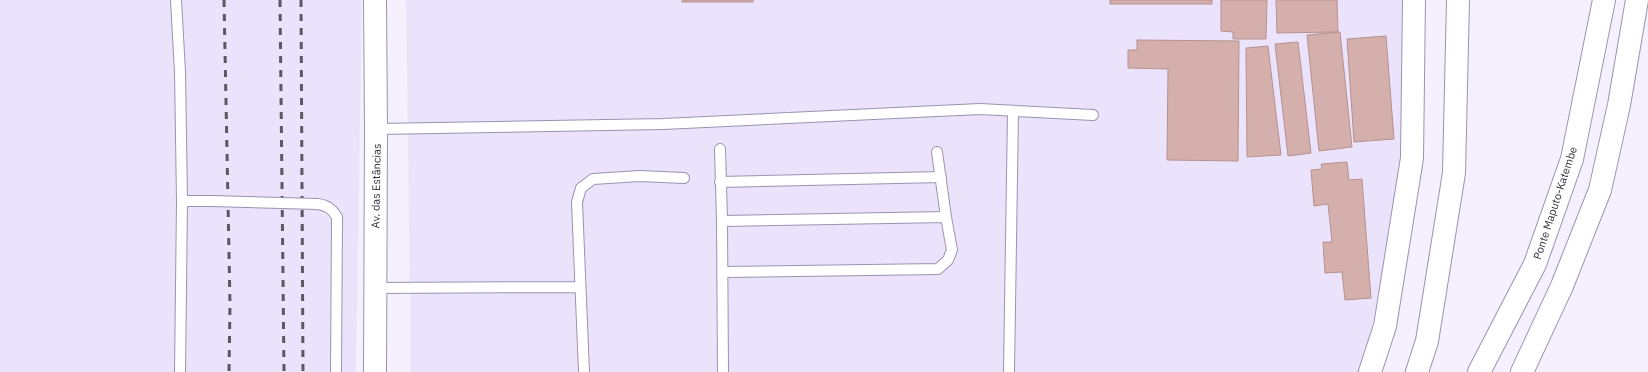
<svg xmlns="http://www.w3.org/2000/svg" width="1648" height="372" viewBox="0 0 1648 372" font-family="'IBM Plex Sans',sans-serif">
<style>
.built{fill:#ebe3fb}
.building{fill:#d5afac;stroke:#b6918f}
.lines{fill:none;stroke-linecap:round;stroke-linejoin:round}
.lane-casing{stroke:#9c92b0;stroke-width:12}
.secondary-casing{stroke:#9c92b0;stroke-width:24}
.highway-casing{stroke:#9c92b0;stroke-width:24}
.lane{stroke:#fff;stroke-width:10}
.secondary{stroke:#fff;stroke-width:22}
.highway{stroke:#fff;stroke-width:22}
.rail{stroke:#5b5763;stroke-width:3;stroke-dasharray:7 7;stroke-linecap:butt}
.lane-bridge-casing{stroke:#9c92b0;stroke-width:12;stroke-linecap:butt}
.lane-bridge{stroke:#fff;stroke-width:10}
.labels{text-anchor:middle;stroke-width:3;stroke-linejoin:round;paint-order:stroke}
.street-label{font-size:11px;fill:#302c38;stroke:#fff}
</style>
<rect width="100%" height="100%" fill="#f4f0fd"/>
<path class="built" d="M0,0H362L356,372H0Z
M406,0H1403L1407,141L1365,361L1361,372H411Z"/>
<path class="building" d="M682,0H753V2H682Z
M1110,0H1212V4H1110Z
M1221,0H1267L1266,39H1233V32L1221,31Z
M1276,0H1337L1338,32L1277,33Z
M1340,32L1352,147L1319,151L1307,35Z
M1386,36L1394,139L1354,142L1347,39Z
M1137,40L1239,41L1238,161L1167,160L1168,69L1128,68V50H1137Z
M1298,42L1311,153L1288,156L1275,44Z
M1268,46L1281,155L1247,157L1246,48Z
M1347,162L1349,180L1362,179L1371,298L1345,300L1342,272L1325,273L1323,242H1332L1328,204L1314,206L1311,170L1322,169L1321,164Z"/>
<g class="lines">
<defs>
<path id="lane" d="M176,0L180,72L182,201
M376,129L663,124L980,109L1093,115
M720,149L722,221L723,372
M720,182L941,177
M317,204C327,205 332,209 337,217L336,372
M722,221L946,217
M722,272L938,269L948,260L952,250L946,217L937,152
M375,288L580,287
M180,372L182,201H211
M584,372L577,202L581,188L593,179L640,176L684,178
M1009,372L1013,111"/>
<path id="secondary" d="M375,372L376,129L375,0
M1370,372L1385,326L1412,158L1414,0
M1417,372L1427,341L1454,173L1458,0"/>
<path id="highway" d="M1479,372L1535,264L1572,159L1604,0
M1522,372L1562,286L1600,190L1619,105L1637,0"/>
</defs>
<use href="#lane" class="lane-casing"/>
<use href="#secondary" class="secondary-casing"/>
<use href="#highway" class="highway-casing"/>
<use href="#lane" class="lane"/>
<use href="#secondary" class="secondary"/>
<use href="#highway" class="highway"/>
<path class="rail" d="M224,0L230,304L229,372
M280,0L284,372
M301,0L303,372"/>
<defs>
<path id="lane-bridge" d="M211,201L317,204"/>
</defs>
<use href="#lane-bridge" class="lane-bridge-casing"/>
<use href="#lane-bridge" class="lane-bridge"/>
</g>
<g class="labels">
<g class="street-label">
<text transform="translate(376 186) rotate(-89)" y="4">Av. das Estâncias</text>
<text transform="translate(1555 203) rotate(-72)" y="4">Ponte Maputo-Katembe</text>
</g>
</g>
</svg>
